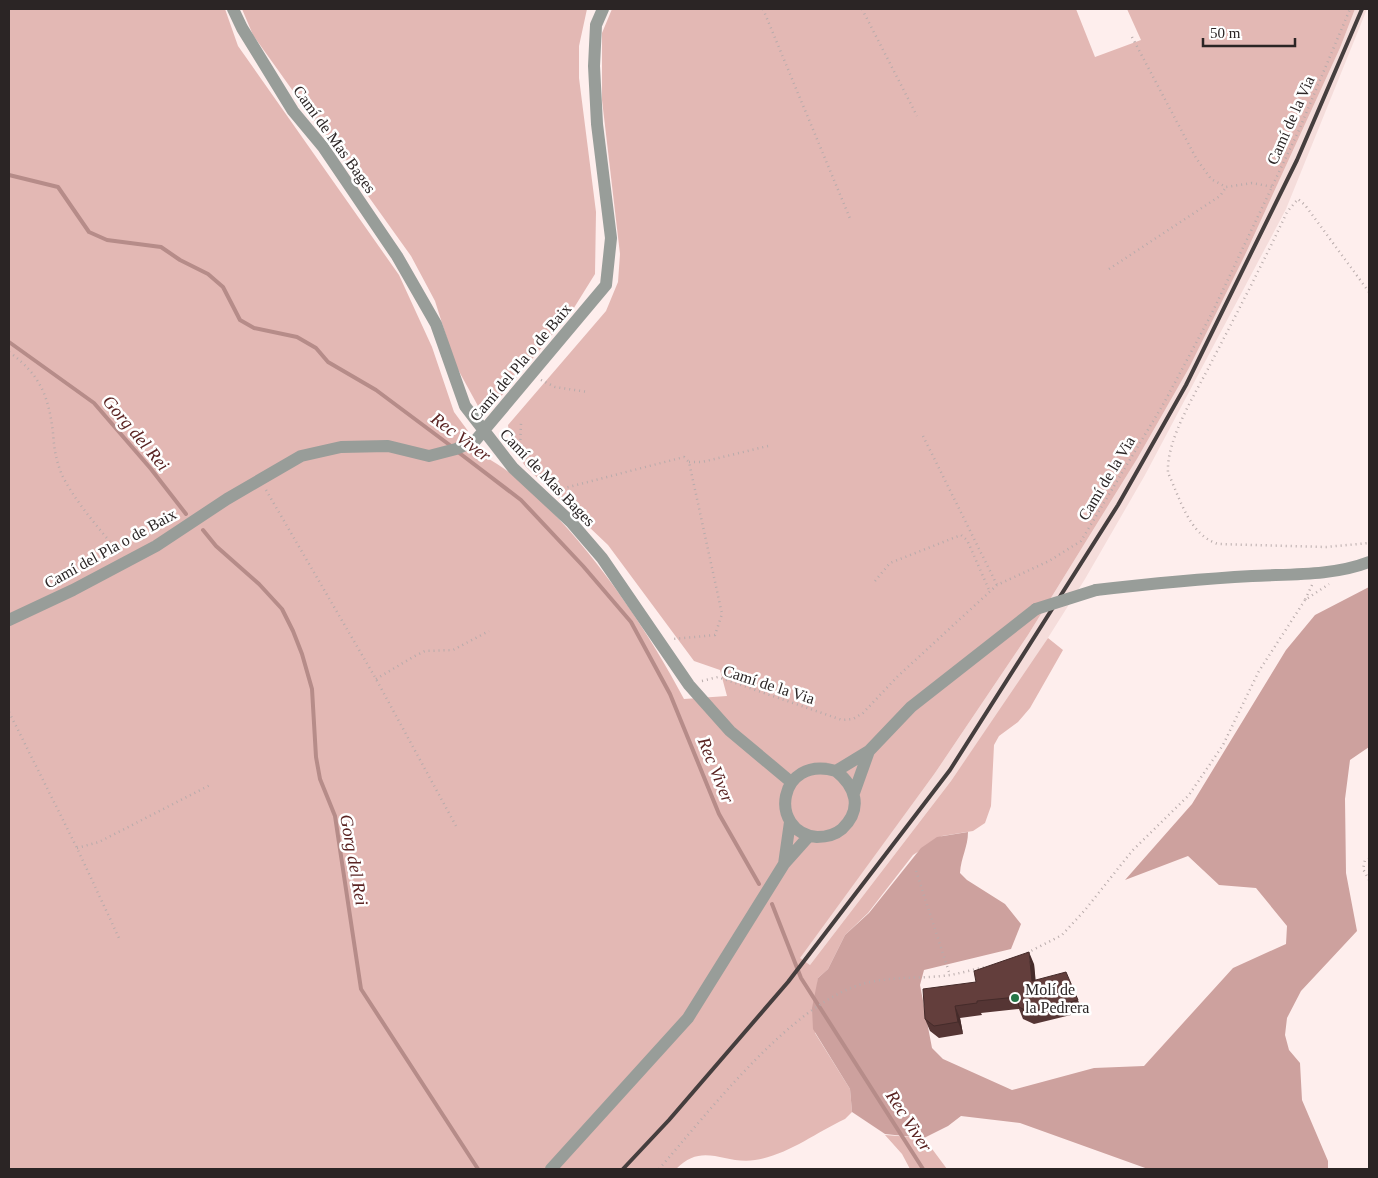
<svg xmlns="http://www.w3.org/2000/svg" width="1378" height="1178" viewBox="0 0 1378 1178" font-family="'Times New Roman',serif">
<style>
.built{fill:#f5dddb}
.green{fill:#e3b8b4}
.forest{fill:#cda19e}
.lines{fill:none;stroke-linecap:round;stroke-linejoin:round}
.stream{stroke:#b68c89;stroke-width:4}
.path{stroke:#b8abab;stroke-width:2.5;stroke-dasharray:1 4;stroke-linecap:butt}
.minor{stroke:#989d99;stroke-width:12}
.rail{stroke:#453e3e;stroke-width:4}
.minor-bridge{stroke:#989d99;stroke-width:12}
.wall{fill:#553534}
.shaded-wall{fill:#452b2a}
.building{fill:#633e3c;stroke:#452b2a}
.poi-dot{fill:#257647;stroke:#fff;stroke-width:2}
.labels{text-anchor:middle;stroke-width:5;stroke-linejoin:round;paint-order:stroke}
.street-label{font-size:16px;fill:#2b2525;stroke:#fff}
.poi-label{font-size:16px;fill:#2b2525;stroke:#fff;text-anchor:start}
.water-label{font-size:18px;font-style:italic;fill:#5a2322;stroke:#fff}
</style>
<rect width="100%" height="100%" fill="#feeeed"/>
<path class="built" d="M1355,9H1367L1286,209L1145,475L1085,579L1029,668L951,781L810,965L799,958L935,773L1028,635L1137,459L1189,368L1245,255L1340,48Z"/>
<path class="green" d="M9,9H225L238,46L399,275L432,347L454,412L468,431L459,441C477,453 499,463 516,478C582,533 644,623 684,699L727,696L720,670L694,661L608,545L526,467L511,447L508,425L606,311L618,282L620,254L602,100V33L612,9H1076L1095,57L1141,40L1127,9H1355L1340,48L1245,255L1189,368L1137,459L1028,635L935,773L800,958L810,965L951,781L1048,638L1063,650L1030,708L1018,722L999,736L994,745L991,806L985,823L973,831L942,836L913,855L868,913L845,935L828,969L818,978L815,1033L850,1089L852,1112L845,1119C815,1133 788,1155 755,1160C724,1165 703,1141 676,1169H9Z
M242,9H587L579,46V78L596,212L595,274L572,311L484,417L455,364L435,301L411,256L253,35Z
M885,1135L924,1138L947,1169H910L902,1154Z"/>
<path class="forest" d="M1369,587V747L1350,760L1345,799L1346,873L1357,931L1301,991L1287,1018L1285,1035L1289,1050L1300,1063L1302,1100L1328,1161V1169H1148L1020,1123L961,1116L948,1126L924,1138L885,1134L852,1112L850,1089L813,1029L812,1008L818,978L828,969L845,935L869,913L921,848L937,837L968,832C968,847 961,857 960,873L967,880L1005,904L1021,924L1011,949L924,970L920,985L932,1048L943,1059L1012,1090L1094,1068L1144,1066L1233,968L1286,944L1287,926L1256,888L1219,885L1188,856L1125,880L1192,804L1286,650L1315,615Z"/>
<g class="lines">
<path class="stream" d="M9,175L58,187L89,232L107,240L161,247L180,260L208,274L223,287L240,320L254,328L297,337L316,348L328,362L376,390L451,446
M9,342L94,403L151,469L186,514
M458,452L521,500L583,566L631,622L670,694L719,814L759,884
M203,530L216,546L259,584L282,609L293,631L302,654L312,689L316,757L320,779L335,816L361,989L478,1169
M772,904L801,978L923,1169"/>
<path class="path" d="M763,9L851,221
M862,9L917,116
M1132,37L1196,158L1211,179L1226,187L1252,183L1273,187
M1109,269L1220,196L1226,187
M1369,292L1305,205L1298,199L1287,212C1263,263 1237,313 1211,363C1196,393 1166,439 1168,473C1180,498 1189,535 1218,544L1326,547L1369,543
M9,352C40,374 49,397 53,433C54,448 56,461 62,475C76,503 99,528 119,553
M541,380L555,387L588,392
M923,436L997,585
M517,454L520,449L521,423
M689,462H702L768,446
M266,490L376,679L456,826
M553,491L684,457L689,462L722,614L715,635L673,639
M875,581L890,563L961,535L967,540L990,592
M1312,585L1305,600L1329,584
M376,679L413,657L425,651L453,650L489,631
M702,681L718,677L842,720L853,719L863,713L898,676L997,585L1049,561L1081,541L1164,403L1212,313L1299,130L1350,9
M9,712L77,848L119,938
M77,848L99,842L212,784
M1369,859L1365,860L1363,869L1369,880
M916,871L950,975
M1027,953L1062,935L1085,910L1132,851L1189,795L1223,745L1259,671L1305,600
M659,1169C708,1113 793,1001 866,983C893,976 922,979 950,975C962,973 974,969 987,967"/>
<path class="minor" d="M233,9L242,28L293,111L323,147L397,256L436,324L465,406L513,468L571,522L602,558L689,685L730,731L791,782
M1096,590C1148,584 1200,579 1252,576C1290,574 1333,576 1369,562
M9,620L73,590L156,546L227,499L301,456L341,447L388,446L429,456L456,449L475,441L606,285L611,238L597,124L594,66L596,25L603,9
M836,771C856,787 863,809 842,829C835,835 826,837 817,837C767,832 778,754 836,771L869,751L911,707L1036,609
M854,793L869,751
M784,864L790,822
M551,1169L688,1018L784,864L809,836"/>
<path class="rail" d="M623,1169L669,1120L788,982L950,770L1118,505L1186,385L1297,160L1362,9"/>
<path class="minor-bridge" d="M1036,609L1096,590"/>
</g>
<path class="wall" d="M1034,964L1035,980L1078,1000L1083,1012L1034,1024L1023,1019L1019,1009L981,1013L982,1015L960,1018L963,1034L939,1038L930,1031L925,1019L976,982Z"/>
<path class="shaded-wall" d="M1029,952L1034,964L1037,993L1032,981Z
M955,1006L960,1018L963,1034L958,1022Z"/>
<path class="building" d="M1029,952L1032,981L1066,972L1078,1000L1029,1012L1019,1007L1017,997L977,1001V1003L955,1006L958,1022L934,1026L925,1019L923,989L976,982L974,971Z"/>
<circle class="poi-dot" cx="1015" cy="998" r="5"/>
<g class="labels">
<g class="street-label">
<text transform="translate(1290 120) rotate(-66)" y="6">Camí de la Via</text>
<text transform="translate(335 139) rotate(54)" y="6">Camí de Mas Bages</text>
<text transform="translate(520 362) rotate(-50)" y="6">Camí del Pla o de Baix</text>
<text transform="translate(548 477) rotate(46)" y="6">Camí de Mas Bages</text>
<text transform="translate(1106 478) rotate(-59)" y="6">Camí de la Via</text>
<text transform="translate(110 548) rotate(-29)" y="6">Camí del Pla o de Baix</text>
<text transform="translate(769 684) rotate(18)" y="6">Camí de la Via</text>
</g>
<g class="poi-label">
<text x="1025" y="995">Molí de<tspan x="1025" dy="18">la Pedrera</tspan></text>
</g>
<g class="water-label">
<text transform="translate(136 433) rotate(50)" y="6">Gorg del Rei</text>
<text transform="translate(461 437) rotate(37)" y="6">Rec Viver</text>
<text transform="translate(716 770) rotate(68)" y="6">Rec Viver</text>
<text transform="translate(354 860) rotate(80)" y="6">Gorg del Rei</text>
<text transform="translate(909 1121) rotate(57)" y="6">Rec Viver</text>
</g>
</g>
<rect width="1378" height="1178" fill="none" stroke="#2b2525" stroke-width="20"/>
<path d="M1203 38v8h92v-8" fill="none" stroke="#2b2525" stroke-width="2.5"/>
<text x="1210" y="38" font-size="15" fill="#2b2525" stroke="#ffffff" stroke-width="4" paint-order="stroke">50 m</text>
</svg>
